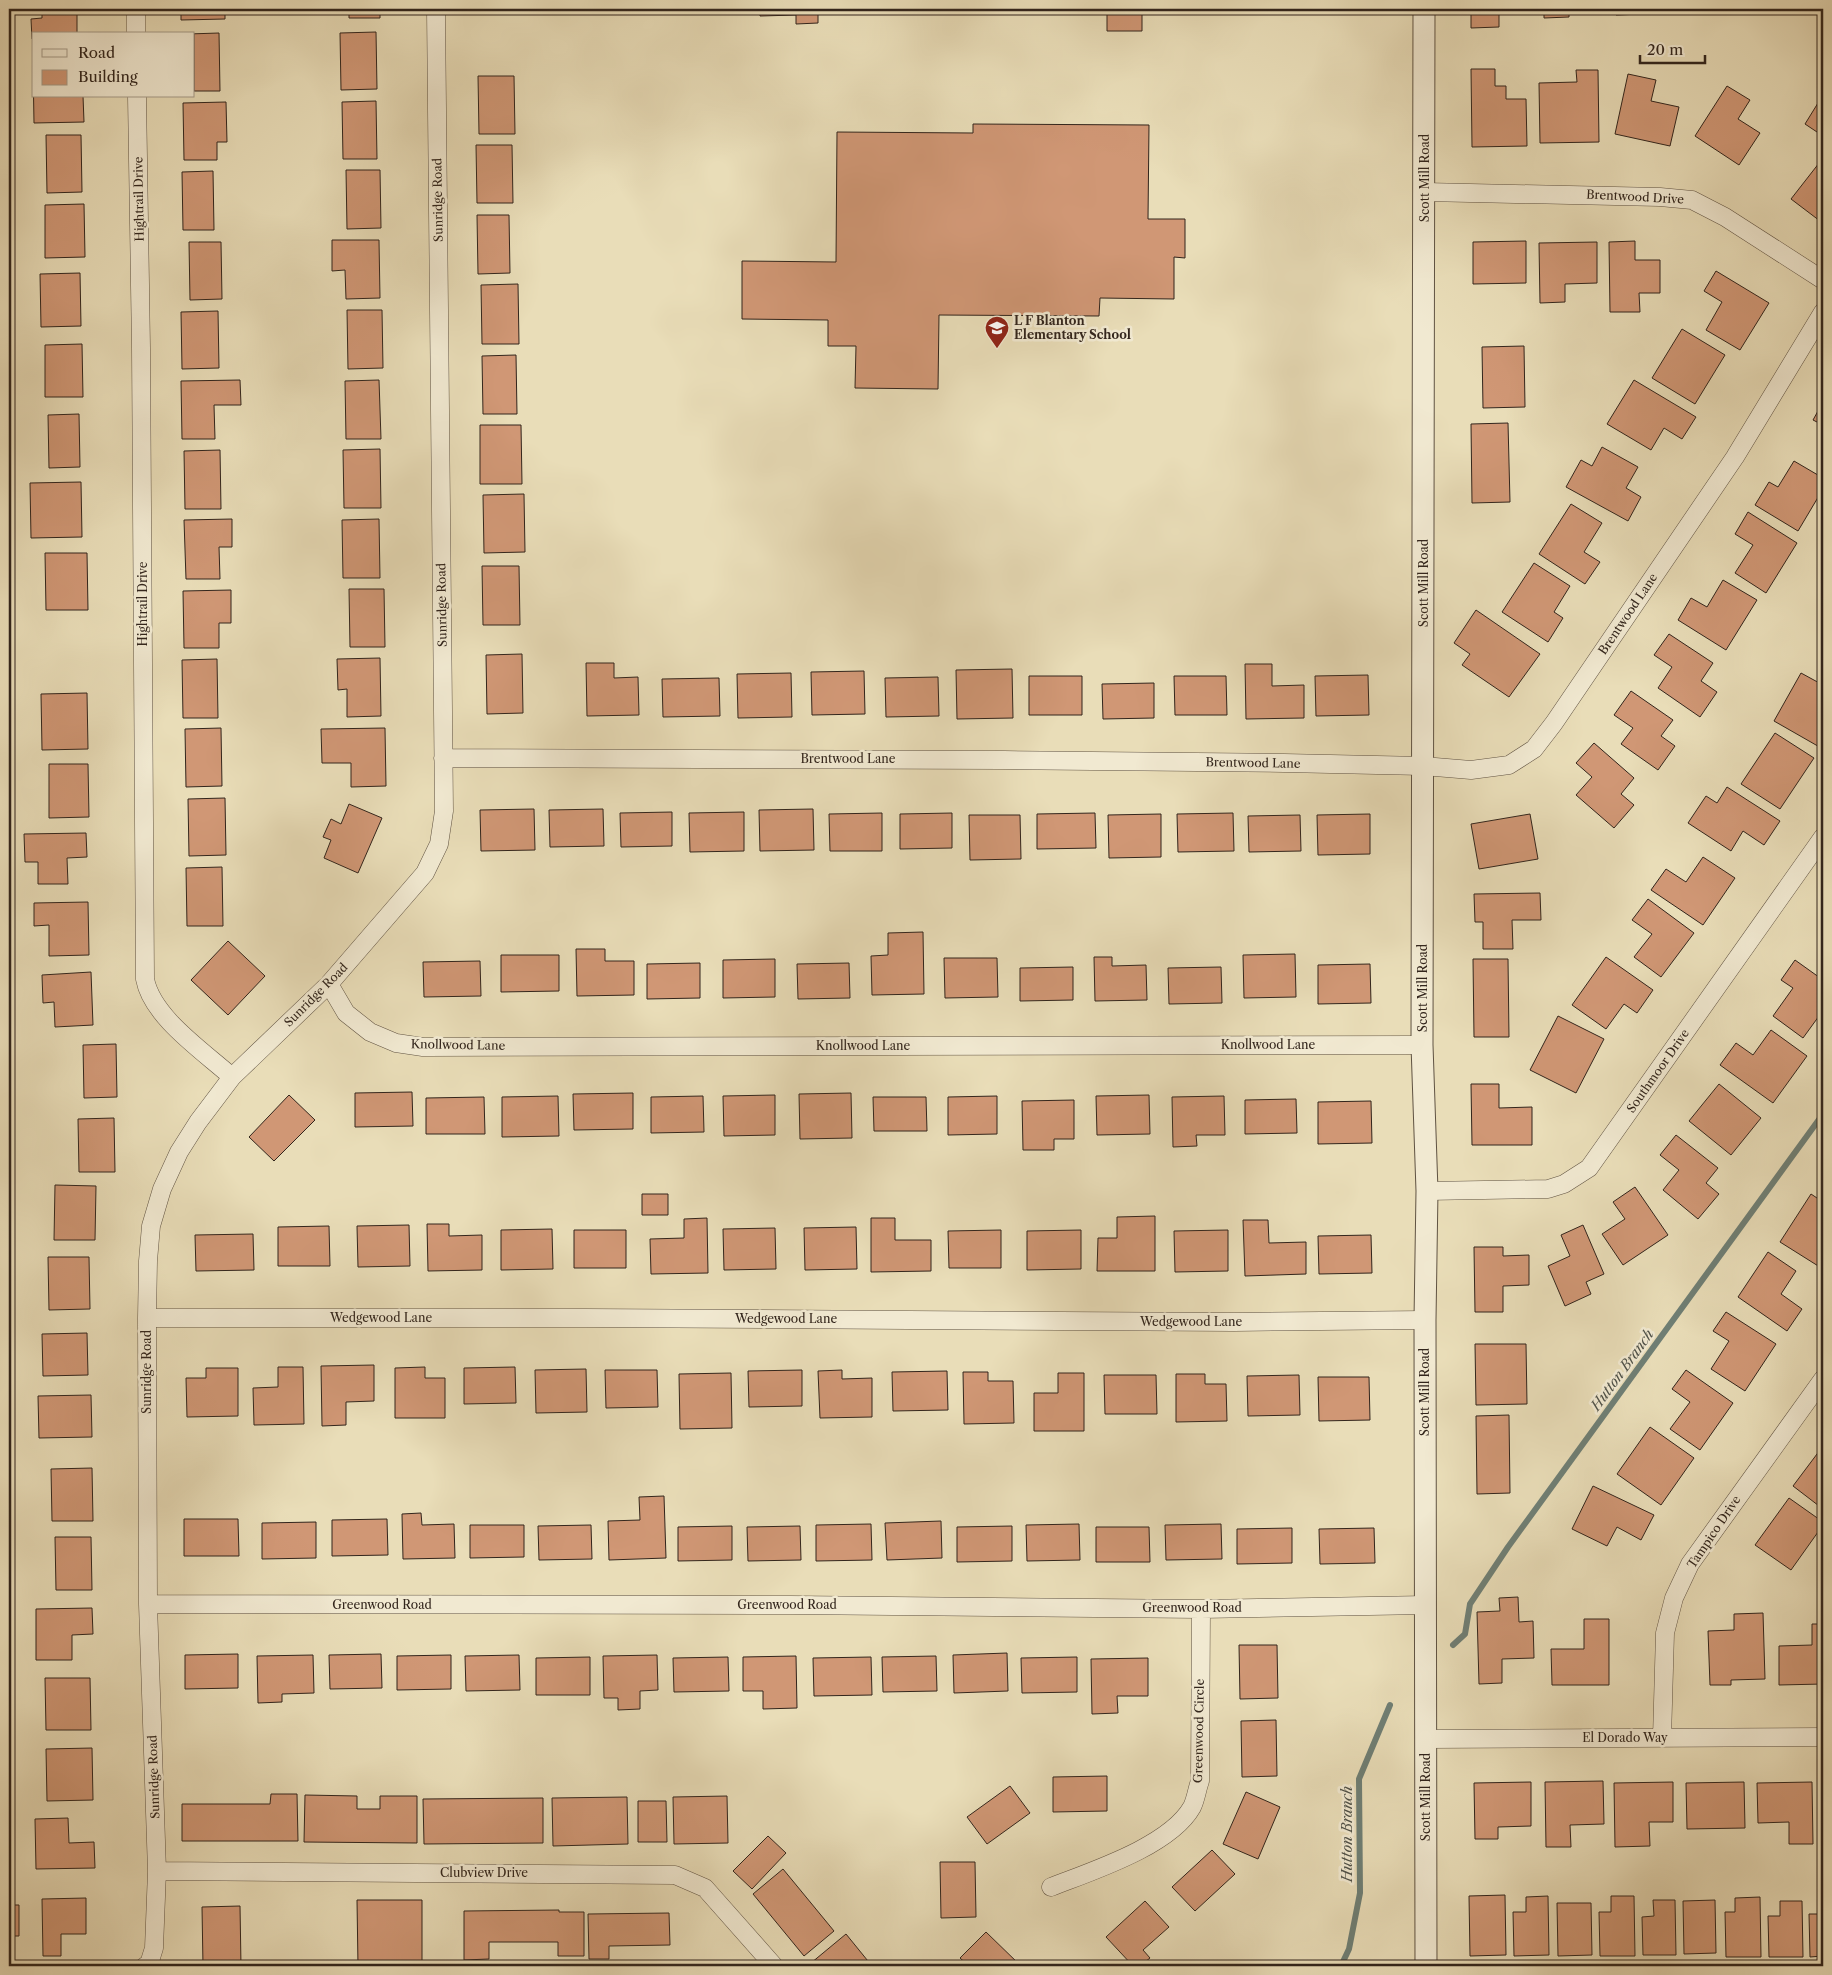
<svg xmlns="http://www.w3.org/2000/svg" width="1832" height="1975" viewBox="0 0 1832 1975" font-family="'Libre Caslon Text',serif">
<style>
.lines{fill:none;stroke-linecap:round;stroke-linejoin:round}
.stream{stroke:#6f7f75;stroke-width:6}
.building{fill:#d09775;stroke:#32251c}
.minor-casing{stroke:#605343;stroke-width:19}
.tertiary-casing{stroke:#605343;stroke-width:23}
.minor{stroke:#f1e9d1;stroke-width:18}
.tertiary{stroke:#f1e9d1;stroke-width:21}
.labels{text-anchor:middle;stroke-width:5;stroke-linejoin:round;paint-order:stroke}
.street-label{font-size:12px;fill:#32251c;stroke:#f1e9d1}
.poi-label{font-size:12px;font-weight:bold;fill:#32251c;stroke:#f1e9d1;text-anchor:start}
.water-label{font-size:14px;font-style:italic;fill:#505249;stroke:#f1e9d1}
</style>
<rect width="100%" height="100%" fill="#e9ddb8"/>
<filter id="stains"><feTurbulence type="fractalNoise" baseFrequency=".004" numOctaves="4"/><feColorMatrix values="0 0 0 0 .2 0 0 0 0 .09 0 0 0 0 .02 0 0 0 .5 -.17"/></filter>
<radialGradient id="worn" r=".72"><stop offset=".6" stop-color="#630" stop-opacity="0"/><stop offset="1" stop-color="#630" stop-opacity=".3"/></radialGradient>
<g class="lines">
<path class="stream" d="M1453,1645L1465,1634L1470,1604L1508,1547L1823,1114
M1341,1966L1349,1949L1360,1893L1359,1779L1390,1705"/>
</g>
<path class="building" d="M42,9H77V34H34V39H32L31,19L42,18Z
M181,9H225V19L181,20Z
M349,9H380V18H349Z
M477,9H530V11L477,12Z
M621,9H679V10L621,11Z
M694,9H744V12H694Z
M760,9H818V23L796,24V15L760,16Z
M1040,9H1091V11L1041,12Z
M1107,9H1142V31H1107Z
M1186,9H1214V14H1186Z
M1316,9H1368V10L1316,11Z
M1471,9H1499V27L1471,28Z
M1544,9H1569V17L1544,18Z
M1616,9H1670V13L1616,15Z
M376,32L377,89L341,90L340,33Z
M219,33L220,91H194V34H188Z
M33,65L34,96H83L84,122L34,123Z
M1471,69H1495V86H1506V99H1526L1527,146L1472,147Z
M1576,70H1598L1599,142L1540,143L1539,83L1577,82Z
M1628,74L1656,80L1651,101L1679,107L1670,146L1615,134Z
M478,76H514L515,134H479Z
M1727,86L1750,100L1738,119L1760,133L1739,165L1695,136Z
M376,101L377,159H343L342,102Z
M226,102L227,142H217V160H184L183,103Z
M1818,103L1823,106V136L1805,124Z
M973,124L1149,125L1148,219H1185V258L1174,257V299L1100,298L1099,316L939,315L938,389L855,388L856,346H828V320L742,319V261L836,262L837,132L973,133Z
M46,135H81L82,192L47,193Z
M476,145H512L513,203H477Z
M1823,158V217L1820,221L1791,199Z
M346,170H380L381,228L347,229Z
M213,171L214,230H183L182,172Z
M84,204L85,257L45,258V205Z
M477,215H509L510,273L478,274Z
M332,240H379L380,298L346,299L345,270L332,271Z
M1526,241V283L1473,284V242Z
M1635,241V260H1660V293H1639L1640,312H1610L1609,242Z
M189,242H221L222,299L190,300Z
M1597,242V283L1565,284V302L1540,303L1539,243Z
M1716,271L1769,303L1740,350L1706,330L1722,302L1704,291Z
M80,273L81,326L41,327L40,274Z
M518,284L519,344H482L481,285Z
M347,310H382L383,368L348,369Z
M218,311L219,368L182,369L181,312Z
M1682,329L1725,355L1695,404L1652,378Z
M82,344L83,397H45V345Z
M1524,346L1525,407L1483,408L1482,347Z
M516,355L517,414H483L482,356Z
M240,380L241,405H214L215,439H182L181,381Z
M379,380L381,439H346L345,381Z
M1634,380L1696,417L1682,439L1664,428L1651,450L1607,424Z
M1823,402V425L1813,420Z
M79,414L80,467L49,468L48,415Z
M1508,423L1510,502L1472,503L1471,424Z
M480,425H521L522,484H480Z
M1602,447L1638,467L1626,488L1641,497L1628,521L1566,487L1581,460L1592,466Z
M380,449L381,508H344L343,450Z
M220,450L221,509H185L184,451Z
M1794,461L1823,478V489L1798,531L1755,505L1769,482L1778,487Z
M81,482L82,537L31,538L30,483Z
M524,494L525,552L484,553L483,495Z
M1571,504L1602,523L1584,552L1600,562L1585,584L1539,554Z
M1748,512L1797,543L1766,593L1735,573L1753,545L1735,534Z
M232,519V547H219L220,579H186L184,520Z
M379,519L380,578H343L342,520Z
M45,553H87L88,610H46Z
M1534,563L1570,586L1554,612L1563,618L1548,642L1502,612Z
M482,566H519L520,625H483Z
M1723,580L1757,600L1726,650L1678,620L1691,598L1707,607Z
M349,589H384L385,647H350Z
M231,590V623H219V648H184L183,591Z
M1476,610L1540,654L1509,697L1462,665L1470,654L1454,643Z
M1669,634L1713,663L1701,681L1717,692L1700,717L1658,688L1672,667L1654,655Z
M522,654L523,713L487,714L486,655Z
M380,658L381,716L347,717V689L338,690L337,659Z
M217,659L218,718H183L182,660Z
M586,663H614V678L638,677L639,715L587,716Z
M1245,664H1272V686L1304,685V718L1246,719Z
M1012,669L1013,718L957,719L956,670Z
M864,671L865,714L812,715L811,672Z
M791,673L792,717L738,718L737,674Z
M1801,673L1823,685V749L1774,721Z
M1368,675L1369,715L1316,716L1315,676Z
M1029,676H1082V715H1029Z
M1174,676H1226L1227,715H1175Z
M938,677L939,716L886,717L885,678Z
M719,678L720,716L663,717L662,679Z
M1154,683V718L1103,719L1102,684Z
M1631,691L1673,720L1661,736L1675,746L1658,770L1621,744L1633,728L1614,715Z
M87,693L88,749L42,750L41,694Z
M221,728L222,786L186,787L185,729Z
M385,728L386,786L351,787V763H322L321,729Z
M1775,733L1814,758L1780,809L1741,784Z
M1594,743L1634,778L1621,794L1634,805L1614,828L1576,795L1592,777L1576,763Z
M49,764H88L89,817L49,818Z
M1727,787L1780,821L1764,845L1743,831L1731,851L1688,823L1706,796L1717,803Z
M225,798L226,855L189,856L188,799Z
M349,804L382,818L358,873L324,858L331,840L323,837L331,819L341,824Z
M534,809L535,850L481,851L480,810Z
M603,809L604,846L550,847L549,810Z
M813,809L814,850L760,851L759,810Z
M672,812V846L621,847L620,813Z
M744,812V851L690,852L689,813Z
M882,813V851H830L829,814Z
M952,813V848L900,849V814Z
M1095,813L1096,848L1037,849V814Z
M1233,813L1234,851L1178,852L1177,814Z
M1161,814V857L1109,858L1108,815Z
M1370,814V854L1318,855L1317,815Z
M1530,814L1538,859L1479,869L1471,824Z
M969,815H1020L1021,859L970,860Z
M1300,815L1301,851L1249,852L1248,816Z
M86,833L87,857L67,858L68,884H38V862H25L24,834Z
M1703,857L1735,878L1703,925L1651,890L1666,869L1686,882Z
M222,867L223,926H187L186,868Z
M1540,893L1541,920H1512L1513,949H1483V922H1475L1474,894Z
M1648,899L1694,933L1661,977L1634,957L1652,934L1632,920Z
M88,902L89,955L49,956V925L34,926V903Z
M923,932L924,994L872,995L871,956L888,955V933Z
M228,941L265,976L228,1015L191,980Z
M576,949H605V961H634V995L577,996Z
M1295,954L1296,997L1244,998L1243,955Z
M501,955H559V991L501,992Z
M1094,957H1112V966L1146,965L1147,1000L1095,1001Z
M1606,957L1653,990L1637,1013L1624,1004L1606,1029L1572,1005Z
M944,958H997L998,997L945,998Z
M775,959V997L723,998V960Z
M1473,959H1508L1509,1037H1474Z
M1795,960L1823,980V1019L1819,1016L1803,1038L1773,1016L1793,988L1781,980Z
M480,961L481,996L424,997L423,962Z
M700,963V998L647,999V964Z
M849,963L850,998L798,999L797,964Z
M1370,964L1371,1003L1318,1004V965Z
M1073,967V1000L1020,1001V968Z
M1221,967L1222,1003L1169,1004L1168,968Z
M91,972L93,1025L55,1027L54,1002L43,1003L42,975Z
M1558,1016L1604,1039L1576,1093L1530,1070Z
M1771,1030L1807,1056L1773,1103L1720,1065L1736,1043L1753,1055Z
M116,1044L117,1097L84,1098L83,1045Z
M1471,1084H1499V1108L1532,1107V1145H1472Z
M1719,1084L1761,1118L1731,1155L1689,1121Z
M412,1092L413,1126L355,1127V1093Z
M633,1093V1129L574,1130L573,1094Z
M851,1093L852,1138L800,1139L799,1094Z
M289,1095L315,1120L274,1161L249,1137Z
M775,1095V1135L724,1136L723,1096Z
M1149,1095L1150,1134L1097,1135L1096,1096Z
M558,1096L559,1136L502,1137V1097Z
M703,1096L704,1132L651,1133V1097Z
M997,1096V1134L948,1135V1097Z
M1224,1096L1225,1135H1196L1197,1146L1173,1147L1172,1097Z
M484,1097L485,1134H426V1098Z
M873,1097H926L927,1131H874Z
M1296,1099L1297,1133L1245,1134V1100Z
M1074,1100V1139H1054V1150H1023L1022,1101Z
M1371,1101L1372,1143L1318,1144V1102Z
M114,1118L115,1172H79L78,1119Z
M1676,1135L1718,1168L1706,1183L1719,1194L1698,1219L1663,1190L1679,1170L1660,1155Z
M55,1185L96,1186L95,1240H54Z
M1635,1187L1668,1235L1623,1265L1602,1234L1625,1219L1613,1202Z
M642,1194H668V1215H642Z
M1811,1194L1823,1202V1269L1780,1242Z
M1155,1216V1271H1097L1098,1238H1117V1217Z
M707,1218L708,1273L651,1274L650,1239L684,1238V1219Z
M871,1218H895V1240H931V1271L871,1272Z
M1243,1220H1268L1269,1243L1306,1242V1274L1245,1276Z
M427,1224H449V1236L482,1235V1270L428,1271Z
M409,1225L410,1266L358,1267L357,1226Z
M1583,1225L1604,1274L1586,1282L1591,1294L1565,1306L1548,1266L1570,1256L1561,1235Z
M329,1226L330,1266H278V1227Z
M856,1227L857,1269L805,1270L804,1228Z
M775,1228L776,1269L724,1270L723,1229Z
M552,1229L553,1269L501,1270V1230Z
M574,1230H626V1268H574Z
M1001,1230V1268H949L948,1231Z
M1081,1230V1269L1027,1270V1231Z
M1228,1230V1271L1175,1272L1174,1231Z
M253,1234L254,1270L196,1271L195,1235Z
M1371,1235L1372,1273L1319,1274L1318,1236Z
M1474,1247H1503V1256L1529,1255V1285L1503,1286V1312H1475Z
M1768,1252L1796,1271L1781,1294L1802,1309L1787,1331L1738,1297Z
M48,1257H89L90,1309L49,1310Z
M1726,1312L1776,1344L1745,1391L1711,1369L1729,1341L1713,1331Z
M87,1333L88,1375L43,1376L42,1334Z
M1475,1344H1526L1527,1404L1476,1405Z
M374,1365V1401L346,1402V1425L322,1426L321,1366Z
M278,1367H303L304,1424L254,1425L253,1388L278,1387Z
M425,1367V1378H445V1418H395V1368Z
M515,1367L516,1403L464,1404V1368Z
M206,1368H238V1416L187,1417L186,1378H206Z
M586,1369L587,1412L536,1413L535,1370Z
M605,1370H657L658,1407L606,1408Z
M802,1370V1406L749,1407L748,1371Z
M842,1370V1379L872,1378V1417L820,1418L818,1371Z
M1686,1370L1733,1403L1700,1450L1670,1429L1690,1402L1672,1389Z
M947,1371L948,1410L893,1411L892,1372Z
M963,1372H988V1381H1013L1014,1423L964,1424Z
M731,1373L732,1428L680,1429L679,1374Z
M1058,1373H1084V1431H1034V1393H1058Z
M1176,1374H1205V1384H1226L1227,1421L1176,1422Z
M1104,1375H1156L1157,1414H1105Z
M1299,1375L1300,1415L1248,1416L1247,1376Z
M1318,1377H1369L1370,1420L1319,1421Z
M91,1395L92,1437L39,1438L38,1396Z
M1509,1415L1510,1493L1477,1494L1476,1416Z
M1650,1427L1694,1458L1661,1505L1617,1474Z
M1823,1446V1509L1793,1486Z
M92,1468L93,1521H52L51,1469Z
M1593,1486L1654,1515L1641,1540L1617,1527L1607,1546L1572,1529Z
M664,1496L666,1558L609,1560L608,1521L640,1520L639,1497Z
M1789,1498L1823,1522V1525L1791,1570L1755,1545Z
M421,1513L422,1525L454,1524L455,1558L403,1559L402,1514Z
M184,1519H238L239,1556H184Z
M387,1519L388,1555L332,1556V1520Z
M941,1521L942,1558L887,1560L885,1523Z
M316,1522V1558L262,1559V1523Z
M871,1524L872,1560L816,1561V1525Z
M1079,1524L1080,1560L1027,1561L1026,1525Z
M1221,1524L1222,1559L1166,1560L1165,1525Z
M470,1525H524V1557L470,1558Z
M591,1525L592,1559L539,1560L538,1526Z
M732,1526V1560L678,1561V1527Z
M800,1526L801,1560L748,1561L747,1527Z
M1012,1526V1561L957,1562V1527Z
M1096,1527H1149L1150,1562H1096Z
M1292,1528V1563L1237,1564V1529Z
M1374,1528L1375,1563L1320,1564L1319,1529Z
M55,1537H91L92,1590H56Z
M1518,1597L1519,1622L1533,1621L1534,1658L1502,1659V1683L1479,1684L1477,1612L1500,1611L1499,1598Z
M92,1608L93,1634L72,1635V1660H36V1609Z
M1763,1613L1765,1679L1731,1680V1685H1710L1708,1631L1734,1630V1614Z
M1584,1619H1609V1685H1552L1551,1649H1584Z
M1812,1624H1823V1684L1779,1685V1646L1812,1645Z
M1239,1645H1277L1278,1698L1240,1699Z
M1007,1653L1008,1691L954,1693L953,1655Z
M238,1654V1688L185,1689V1655Z
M381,1654L382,1688L330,1689L329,1655Z
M313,1655L314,1693L282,1694V1702L258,1703L257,1656Z
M451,1655V1689L397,1690V1656Z
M519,1655L520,1690L466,1691L465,1656Z
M657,1655L658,1690L640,1691V1709L618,1710V1698H604L603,1656Z
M796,1656L797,1708L763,1709V1691H743V1657Z
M936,1656L937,1691L883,1692L882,1657Z
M590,1657V1695H536V1658Z
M728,1657L729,1691L674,1692L673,1658Z
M871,1657L872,1695L814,1696L813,1658Z
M1077,1657V1692L1022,1693L1021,1658Z
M1148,1658V1696H1117L1118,1713L1092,1714L1091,1659Z
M45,1678H90L91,1730H46Z
M1276,1720L1277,1776L1242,1777L1241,1721Z
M92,1748L93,1800L47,1801L46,1749Z
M1107,1776V1811L1053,1812V1777Z
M1603,1781L1604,1824L1570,1825L1571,1847H1546L1545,1782Z
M1531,1782V1826L1498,1827V1839H1475L1474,1783Z
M1673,1782V1822H1649L1650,1846L1615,1847L1614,1783Z
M1744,1782L1745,1828L1687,1829L1686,1783Z
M1812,1782L1813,1844H1789V1822L1758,1823L1757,1783Z
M1821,1785H1823V1826H1822Z
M1010,1786L1030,1813L987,1844L967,1817Z
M1246,1792L1280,1807L1258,1859L1223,1844Z
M271,1794H297L298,1841H182V1804H270Z
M305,1795L357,1796V1809H380V1796H417V1843L304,1842Z
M727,1796L728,1843L674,1844L673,1797Z
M627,1797L628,1844L553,1846L552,1798Z
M543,1798V1843L424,1844L423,1799Z
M638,1801H666L667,1842H638Z
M68,1818L69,1843L94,1842L95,1868L36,1869L35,1819Z
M768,1836L786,1853L752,1889L733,1871Z
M1212,1850L1235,1874L1195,1911L1172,1887Z
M940,1862H975L976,1917L941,1918Z
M783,1869L834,1931L804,1956L753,1894Z
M1505,1895L1506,1955L1470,1956L1469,1896Z
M1548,1896L1549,1955L1514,1956L1513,1912H1526V1897Z
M1611,1896H1634L1635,1956H1600L1599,1912H1611Z
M1760,1897L1761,1957H1726L1725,1912H1735V1898Z
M1822,1897L1823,1956L1810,1957L1809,1914H1822Z
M86,1898V1934H61V1956H43L42,1899Z
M357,1900H422V1966H358Z
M1653,1900H1675L1676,1955H1643L1642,1917L1654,1916Z
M1715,1900L1716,1953L1684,1954L1683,1901Z
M1145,1901L1169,1927L1143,1950L1150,1958L1140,1966H1133L1106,1937Z
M1780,1901H1802L1803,1957H1769L1768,1916H1780Z
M1557,1903H1591L1592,1955L1558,1956Z
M9,1905H19V1936H9Z
M240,1906L241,1966H203L202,1907Z
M559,1910V1912H584V1956H558V1942H489V1959L464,1960V1911Z
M669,1913L670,1945L609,1946V1959H589L588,1914Z
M986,1932L1021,1966H969L960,1958Z
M846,1934L872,1966H813L811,1963Z
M1101,1962V1966H1048V1963Z"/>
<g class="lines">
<defs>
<path id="minor" d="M136,9V34
M137,96L141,348L145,979C152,1017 203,1051 232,1077
M1425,192L1660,197L1692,200L1725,217L1823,280
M443,758L1004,760L1284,763L1423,766L1471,770L1509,765L1534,749L1554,723L1735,457L1823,312
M329,984L346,1013L370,1032L396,1043L423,1047L1422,1045
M1427,1191L1548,1189L1564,1184L1589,1168L1823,837
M147,1318H586L1234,1322L1425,1320
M148,1604L791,1605L1201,1609L1426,1605
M1662,1738L1665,1633L1674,1598L1690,1564L1823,1379
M1426,1739L1823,1737
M157,1871L675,1875L705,1888L774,1966
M1051,1887C1092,1871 1170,1846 1192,1807C1196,1799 1197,1789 1200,1781L1201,1609
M145,1966L149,1964L154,1948L157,1871L148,1604L147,1318L148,1261L151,1226L162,1189L179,1152L198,1122L232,1077L329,984L425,873L439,844L444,811L436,9"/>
<path id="tertiary" d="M1424,9L1422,1045L1427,1191L1425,1320L1426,1966"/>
</defs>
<use href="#minor" class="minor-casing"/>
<use href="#tertiary" class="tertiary-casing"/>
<use href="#minor" class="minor"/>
<use href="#tertiary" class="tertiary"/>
</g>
<defs>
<symbol id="school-pin" viewBox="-11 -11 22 30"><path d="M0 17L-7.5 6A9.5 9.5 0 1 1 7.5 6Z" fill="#8f2418" stroke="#f1e9d1"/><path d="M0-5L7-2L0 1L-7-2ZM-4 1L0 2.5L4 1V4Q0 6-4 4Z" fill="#fff"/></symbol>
</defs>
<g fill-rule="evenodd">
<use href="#school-pin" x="983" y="314" width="28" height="38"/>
</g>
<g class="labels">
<g class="street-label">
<text transform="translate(1425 178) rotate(-90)" y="4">Scott Mill Road</text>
<text transform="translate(1635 197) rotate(3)" y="4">Brentwood Drive</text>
<text transform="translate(139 199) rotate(-91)" y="4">Hightrail Drive</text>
<text transform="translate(438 200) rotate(-91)" y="4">Sunridge Road</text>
<text transform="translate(1424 583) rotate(-90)" y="4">Scott Mill Road</text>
<text transform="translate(143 604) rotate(-90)" y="4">Hightrail Drive</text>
<text transform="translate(442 605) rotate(-91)" y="4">Sunridge Road</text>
<text transform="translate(1628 614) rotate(-56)" y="4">Brentwood Lane</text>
<text x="848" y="763">Brentwood Lane</text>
<text transform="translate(1253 763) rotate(1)" y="4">Brentwood Lane</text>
<text transform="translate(1423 988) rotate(-90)" y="4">Scott Mill Road</text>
<text transform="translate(316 995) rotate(-45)" y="4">Sunridge Road</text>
<text transform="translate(458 1045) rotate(1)" y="4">Knollwood Lane</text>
<text x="1268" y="1049">Knollwood Lane</text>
<text x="863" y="1050">Knollwood Lane</text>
<text transform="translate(1658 1071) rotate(-55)" y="4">Southmoor Drive</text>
<text x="381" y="1322">Wedgewood Lane</text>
<text x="786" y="1323">Wedgewood Lane</text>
<text x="1191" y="1326">Wedgewood Lane</text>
<text transform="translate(147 1372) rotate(-90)" y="4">Sunridge Road</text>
<text transform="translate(1425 1392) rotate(-90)" y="4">Scott Mill Road</text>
<text transform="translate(1714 1532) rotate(-56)" y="4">Tampico Drive</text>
<text x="382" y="1609">Greenwood Road</text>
<text x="787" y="1609">Greenwood Road</text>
<text x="1192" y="1612">Greenwood Road</text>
<text transform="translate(1199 1731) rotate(-89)" y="4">Greenwood Circle</text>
<text x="1625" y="1742">El Dorado Way</text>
<text transform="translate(154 1777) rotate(-92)" y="4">Sunridge Road</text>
<text transform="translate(1426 1797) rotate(-90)" y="4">Scott Mill Road</text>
<text x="484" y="1877">Clubview Drive</text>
</g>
<g class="poi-label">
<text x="1014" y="325">L F Blanton<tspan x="1014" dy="14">Elementary School</tspan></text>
</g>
<g class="water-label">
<text transform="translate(1622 1370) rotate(-54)" y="5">Hutton Branch</text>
<text transform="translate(1347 1834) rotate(-90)" y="5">Hutton Branch</text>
</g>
</g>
<rect width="1832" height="1975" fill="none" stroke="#e9ddb8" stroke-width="30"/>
<rect x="10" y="10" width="1812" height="1955" fill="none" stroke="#32251c" stroke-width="2.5"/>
<rect x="15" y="15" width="1802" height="1945" fill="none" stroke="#32251c"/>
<rect x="32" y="32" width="162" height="65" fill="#f1e9d1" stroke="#a59b89"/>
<rect x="42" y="49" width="25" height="8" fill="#f1e9d1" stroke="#a59b89"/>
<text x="78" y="58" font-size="15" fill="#32251c">Road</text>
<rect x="42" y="70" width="25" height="15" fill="#d09775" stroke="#a59b89"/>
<text x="78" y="82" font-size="15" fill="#32251c">Building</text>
<path d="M1640 55v8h65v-8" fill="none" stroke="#32251c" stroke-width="2.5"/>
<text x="1647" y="55" font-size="15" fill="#32251c" stroke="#f1e9d1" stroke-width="4" paint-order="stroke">20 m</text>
<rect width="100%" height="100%" filter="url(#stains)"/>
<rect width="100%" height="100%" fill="url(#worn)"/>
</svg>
